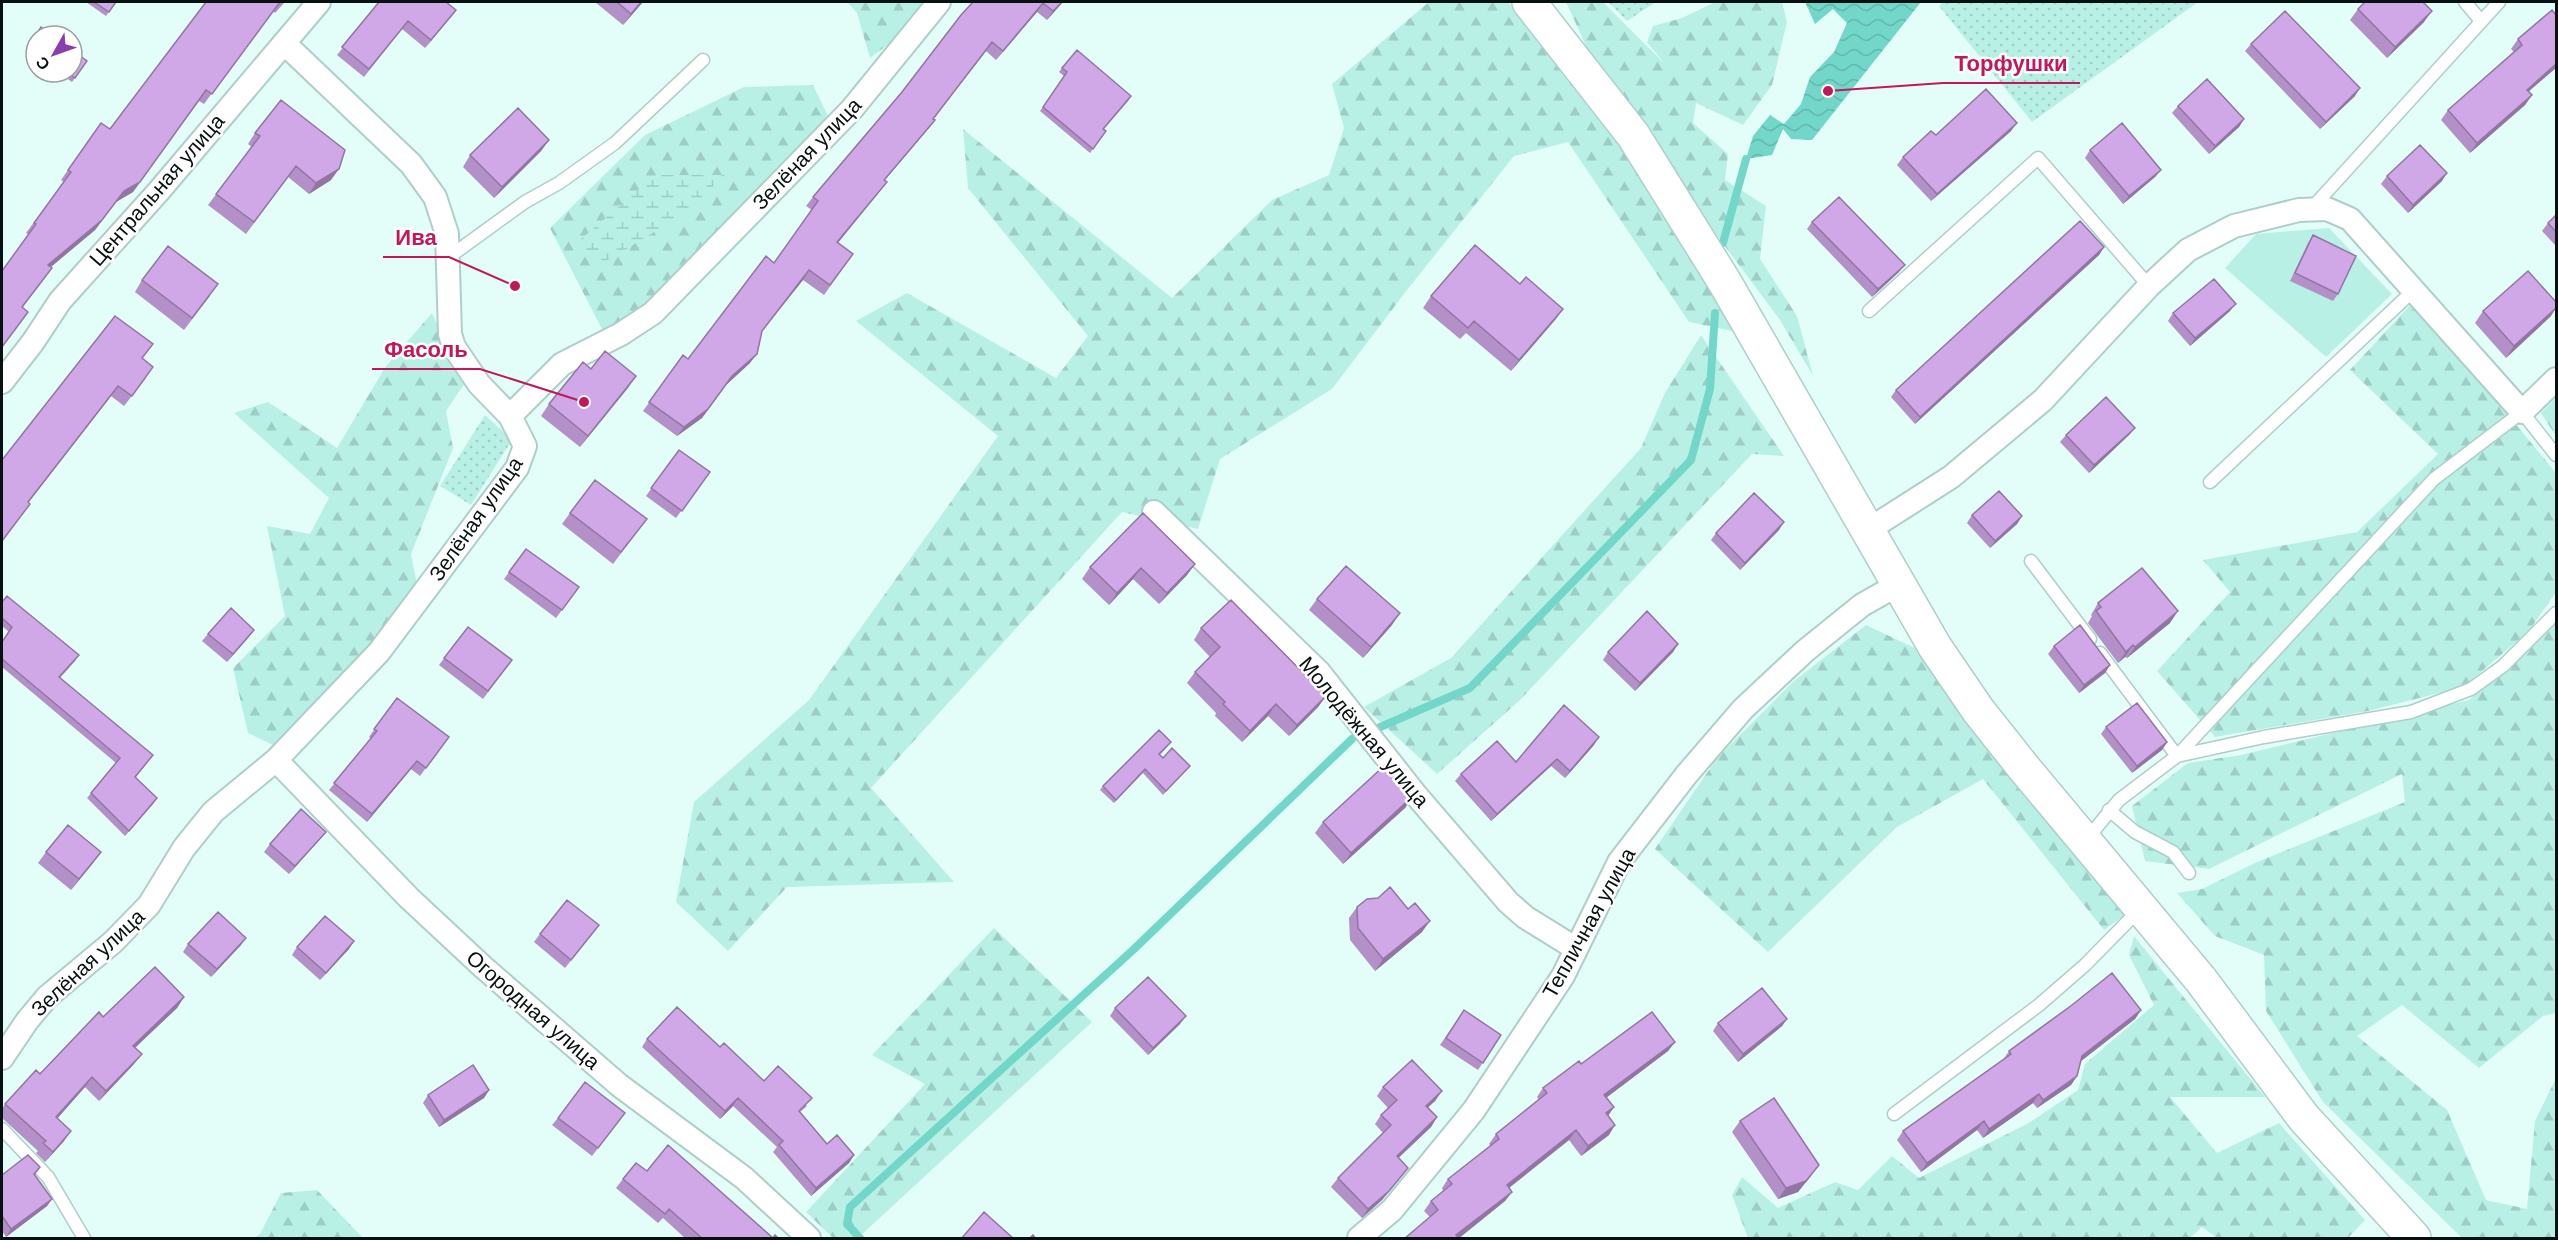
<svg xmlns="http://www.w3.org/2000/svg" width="2558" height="1240" viewBox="0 0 2558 1240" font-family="Helvetica,sans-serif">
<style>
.grass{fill:url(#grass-dots)}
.forest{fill:url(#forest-firs)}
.wetland{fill:url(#wetland-marsh)}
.garden{fill:#b8f0e6}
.water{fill:url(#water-waves)}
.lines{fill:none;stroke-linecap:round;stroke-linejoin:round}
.stream{stroke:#72d7c8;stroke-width:8}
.lane-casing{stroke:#aecfc9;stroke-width:15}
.street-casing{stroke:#aecfc9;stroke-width:26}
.secondary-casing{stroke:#aecfc9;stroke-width:36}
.lane{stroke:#fff;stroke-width:12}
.street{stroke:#fff;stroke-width:22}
.secondary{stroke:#fff;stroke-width:33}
.wall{fill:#b390c7}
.shaded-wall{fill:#9275a2}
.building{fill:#d0a7e7;stroke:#9275a2;stroke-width:1.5}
.labels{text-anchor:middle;stroke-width:5;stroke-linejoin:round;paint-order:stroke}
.street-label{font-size:21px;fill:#071210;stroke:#fff}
.leader{fill:none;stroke:#c2185b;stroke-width:2}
.callout-dot{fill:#c2185b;stroke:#fff;stroke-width:2}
.callout-label{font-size:22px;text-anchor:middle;font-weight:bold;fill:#c2185b;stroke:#fff;stroke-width:5;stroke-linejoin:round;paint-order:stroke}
</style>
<defs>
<pattern id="grass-dots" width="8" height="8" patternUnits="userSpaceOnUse" patternTransform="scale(1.5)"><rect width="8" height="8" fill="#b8f0e6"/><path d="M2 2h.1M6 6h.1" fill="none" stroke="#9dcdc4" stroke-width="1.8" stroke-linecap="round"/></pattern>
<pattern id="forest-firs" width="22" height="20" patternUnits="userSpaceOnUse" patternTransform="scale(1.5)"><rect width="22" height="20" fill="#b8f0e6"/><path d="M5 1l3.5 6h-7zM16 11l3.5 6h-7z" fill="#9dcdc4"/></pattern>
<pattern id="wetland-marsh" width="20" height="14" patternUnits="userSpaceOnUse" patternTransform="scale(1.5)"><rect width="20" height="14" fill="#b8f0e6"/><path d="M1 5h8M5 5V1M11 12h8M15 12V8" fill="none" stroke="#9dcdc4"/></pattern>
<pattern id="water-waves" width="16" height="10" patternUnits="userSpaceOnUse" patternTransform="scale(1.5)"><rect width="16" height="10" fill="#72d7c8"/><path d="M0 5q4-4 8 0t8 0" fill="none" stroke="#61b8ab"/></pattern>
</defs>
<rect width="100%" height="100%" fill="#e3fef9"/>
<path class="grass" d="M1608,2H1656L1627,21Z
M1943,2H2198L2032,122L1939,6Z
M485,415L512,440L471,505L440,486Z"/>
<path class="forest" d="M847,2H922L889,44L870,58L857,13Z
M1429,2H1508L1523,17L1624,141L1700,274L1742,333L1689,322L1568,142L1514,156L1407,290L1332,389L1220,459L1198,529L1122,512L871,788L954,882L787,887L728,951L676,902L694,802L809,700L998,436L856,321L907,293L1056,378L1088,336L968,188L963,129L1172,298L1272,200L1329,175L1344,128L1332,84Z
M1566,2H1603L1664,63L1647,42L1653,26L1682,18L1715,2H1782L1787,22L1772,85L1743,125L1696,103L1693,123L1728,154L1725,180L1766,206L1760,259L1797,316L1813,376L1780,320L1603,83Z
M813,85L829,118L654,299L605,335L550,228L645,135L744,87Z
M2414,301L2556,473V592L2528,632L2463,687L2368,711L2215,737L2157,671L2230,592L2203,560L2357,532L2438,454L2350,370Z
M432,313L465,383L446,411L453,448L411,554L417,584L380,634L275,746L248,733L233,668L285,616L267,526L310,534L329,498L234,413L268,402L337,448L386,366Z
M1701,335L1784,456L1752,454L1519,701L1437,774L1364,707L1451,658L1641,448L1665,393Z
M2556,398V436L2541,413Z
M2556,621V1013L2543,1016L2479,1068L2402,1005L2357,1036L2447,1110L2486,1200L2527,1209L2535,1121L2556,1078V1238H2462L2323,1102L2266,1011L2264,955L2215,936L2177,893L2202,889L2257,862L2405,802L2402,774L2209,869L2145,861L2132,806L2188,763L2241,755L2469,700Z
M1866,625L1919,650L1992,755L2128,913L2104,930L1983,779L1897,827L1768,952L1655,849L1717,758L1794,681Z
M994,928L1092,1022L858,1238H833L806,1212L925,1084L872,1055Z
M2134,936L2265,1097H2170L2217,1153L2279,1123L2365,1220L2348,1238H2217L2202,1227L2190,1238H1748L1732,1195L1742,1177L1778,1208L1835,1182L1858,1190L1892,1156L1919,1178L2027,1124L2078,1090L2085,1064L2154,1005L2129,955Z
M317,1190L363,1238H254L260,1234L281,1193Z"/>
<path class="wetland" d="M656,175H725L682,215L595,268L581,239Z"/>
<path class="garden" d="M2329,228L2392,294L2326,357L2225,268L2256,234Z"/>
<path class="water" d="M1805,2H1921L1812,140L1791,139L1783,129L1772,155L1746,159L1753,136L1770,115L1784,124L1801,104L1810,77L1834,52L1847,23L1833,9L1815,24Z"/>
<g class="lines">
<path class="stream" d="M1723,243L1746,159
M1378,728L1470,688L1691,460L1710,389L1715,313
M860,1238L847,1224L850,1207L1133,950L1352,739"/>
<defs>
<path id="lane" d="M2465,2L2481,21
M2312,208L2499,2
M449,257L525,202L559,183L615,143L703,60
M1869,311L2038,158L2149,286
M2210,482L2415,289
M2031,561L2090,639
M2100,653L2177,756L2264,737L2411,712L2471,689L2503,666L2556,613
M2109,810L2135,832L2173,852L2189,873
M2087,839L2119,800L2177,756L2434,479L2522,412L2556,455
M1894,1114L2039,1005L2085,965L2141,908
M2,1129L48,1177L84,1238"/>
<path id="street" d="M2,382L33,342L60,301L158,192L319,2
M510,416L562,364L621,334L653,313L852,109L939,2
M1154,512L1319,672L1416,795L1508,902L1525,917L1575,948
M1868,530L1951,477L2043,400L2149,286L2188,250L2234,226L2299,210L2327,209L2350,219L2522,412L2556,379
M276,760L409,898L483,967L619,1085L744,1178L809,1238
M2,1058L27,1021L47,997L113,942L149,905L184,848L213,812L276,760L379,652L517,468L525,446L510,416L479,384L454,347L450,334L447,234L435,197L411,164L284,43
M1359,1238L1392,1210L1474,1110L1563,976L1619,862L1687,774L1743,709L1805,651L1862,605L1899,584"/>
<path id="secondary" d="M1529,2L1633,135L1724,281L1935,647L1978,710L2024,768L2201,980L2304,1118L2414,1238"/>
</defs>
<use href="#lane" class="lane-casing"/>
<use href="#street" class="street-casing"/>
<use href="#secondary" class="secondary-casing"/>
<use href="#lane" class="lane"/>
<use href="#street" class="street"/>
<use href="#secondary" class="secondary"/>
</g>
<path class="wall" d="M86,2H116L106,16Z
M206,2H285L275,13L273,11L204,104L199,101L133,192L116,202L95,230L51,267L45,278L22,308L2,348L28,234L26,233L64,182L61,180L101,123L110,129Z
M379,2L456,10L425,48L402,29L364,77L337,55Z
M595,2H643L623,25Z
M973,2H1063L1047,20L1037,12L996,60L986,51L933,119L935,120L928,129L885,180L880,191L838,243L853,254L824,295L803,280L761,332L750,363L726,385L702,418L677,436L643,411L683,355L688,359L774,263L812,210L806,206L813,197L902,92Z
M2358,9L2424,22L2387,58L2350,20Z
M2552,10L2529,92L2532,95L2525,105L2470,153L2441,120L2448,110L2514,52L2511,49L2518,39Z
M41,27L36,36V56L26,49Z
M2251,44L2355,96L2320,129L2245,51Z
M87,61L72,82L58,72H72Z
M1062,68L1129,100L1104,129L1106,131L1090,153L1040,111L1064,76L1059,72Z
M2178,106L2244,119L2239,127L2209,154L2172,113Z
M2011,131L1931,201L1897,165L1903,157L1936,135Z
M255,133L331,180L309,194L288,177L246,234L208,205L252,147L248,144Z
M549,140L541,151L494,198L463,167L470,155Z
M2090,150L2161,170L2155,177L2123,204L2085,158Z
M2387,176L2442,181L2408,213L2381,184Z
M2556,215V246L2542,231L2548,223Z
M1812,222L1899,272L1872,297L1807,229Z
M2313,235L2338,294L2333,301L2290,281L2308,243Z
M2104,247L2099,255L1915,424L1891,397L1896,390Z
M142,280L210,296L184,330L135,292Z
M1520,284L1563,309L1555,320L1511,371L1466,333L1460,339L1423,308L1431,296Z
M2230,311L2190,346L2168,321L2173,313Z
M2483,311L2551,316L2506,358L2475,323Z
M142,359L146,378L124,406L111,396L28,503L30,504L2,542V460Z
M591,369L636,376L580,447L541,416L549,404Z
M2135,428L2129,435L2089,473L2060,442L2066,435Z
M679,450L710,472L676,518L646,496Z
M570,513L647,519L613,564L562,524Z
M1972,515L2022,516L2017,524L1990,548L1967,523Z
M1779,530L1740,570L1711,540L1716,533Z
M526,549L579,587L556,618L504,579Z
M1195,564L1187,575L1159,604L1133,579L1109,605L1082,579L1090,567Z
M1317,599L1392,625L1363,658L1309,610Z
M2,602L76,660L60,678L153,755L136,777L154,803L125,836L87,798L116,763L2,667V642L9,632L2,626Z
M2098,603L2170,623L2127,658L2125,657L2118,663L2088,623L2092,616L2091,615Z
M468,627L512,660L483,699L439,665Z
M1201,628L1326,696L1318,707L1289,736L1268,716L1242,742L1215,716L1216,713L1187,683L1195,672L1210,657L1194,640Z
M254,630L227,662L202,641L208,634Z
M1678,644L1673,652L1635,691L1603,660L1608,652Z
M2054,646L2110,665L2105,673L2079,693L2048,654Z
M397,698L449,737L420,776L411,769L367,822L329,790L371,739L369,737Z
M2106,727L2167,742L2162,750L2132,773L2101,734Z
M1594,745L1565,778L1551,766L1491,821L1455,781L1461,774Z
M1168,746L1160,755L1163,758L1190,766L1163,795L1143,773L1114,803L1100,790L1103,786Z
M1413,796L1405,808L1343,864L1315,833L1323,822Z
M320,839L289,874L264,852L270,844Z
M46,852L93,863L71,890L38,863Z
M1357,907L1422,932L1375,971L1350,940L1349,918Z
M593,933L565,968L534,942L540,934Z
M188,944L241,945L211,977L183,952Z
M297,947L349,949L320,980L292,955Z
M184,997L177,1008L135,1048L134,1064L99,1101L85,1087L57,1118L64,1141L45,1162L36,1153L38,1151L2,1118V1109L5,1104L103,1017Z
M1115,1008L1180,1024L1148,1055L1110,1016Z
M1464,1010L1501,1035L1478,1070L1440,1045Z
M2141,1010L2135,1019L2081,1061L2077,1076L2071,1085L2037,1108L2033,1103L1983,1138L1977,1130L1921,1172L1897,1140L1903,1131L2003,1060L2009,1051Z
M1787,1019L1782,1026L1738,1062L1713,1031L1718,1023Z
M647,1039L720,1047L764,1081L807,1106L800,1112L827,1144L854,1155L849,1163L811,1196L773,1152L777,1147L733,1106L720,1119L642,1047Z
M1675,1042L1668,1051L1607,1097L1614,1107L1608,1116L1609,1135L1581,1156L1569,1140L1509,1188L1512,1192L1505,1201L1459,1238L1430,1217L1424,1211L1431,1201L1443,1191L1442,1188L1448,1179L1491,1146L1489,1144L1496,1134L1539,1100L1537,1097L1543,1088Z
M1383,1087L1442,1091L1435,1101L1428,1107L1437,1117L1431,1127L1398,1158L1408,1168L1382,1200L1362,1218L1331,1187L1338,1178L1383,1133L1375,1124L1381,1115L1388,1108L1377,1096Z
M489,1090L484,1098L439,1127L423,1103L428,1095Z
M558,1118L620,1120L592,1156L552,1125Z
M1740,1121L1811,1176L1798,1192L1778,1199L1732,1132Z
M40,1167L35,1175L52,1199L47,1206L6,1237L2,1231V1175Z
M647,1171L773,1238L779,1239H686L663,1218L658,1223L616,1188L623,1179Z"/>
<path class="shaded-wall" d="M641,2H643L623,25L631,14Z
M1062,2H1063L1047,20L1053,11Z
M1043,3L1037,12L996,60L1003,51Z
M456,10L451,17L425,48L431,40Z
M2432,11L2424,22L2387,58L2395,47Z
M992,42L986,51L926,128L933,119Z
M2556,64V68L2520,99L2527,90Z
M2360,88L2355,96L2320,129L2326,122Z
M206,90L133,192L116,202L95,230L41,275L48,265L124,191Z
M2532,95L2525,105L2470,153L2477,143Z
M2244,119L2239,127L2209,154L2215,146Z
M935,120L928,129L877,189L884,180Z
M2017,123L2011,131L1931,201L1937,194Z
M549,140L541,151L494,198L502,187Z
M339,169L331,180L309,194L316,183Z
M2161,170L2155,177L2123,204L2129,196Z
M2447,173L2442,181L2408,213L2413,205Z
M887,182L880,191L831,251L837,242Z
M2104,247L2099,255L1915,424L1920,417Z
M1905,265L1899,272L1872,297L1878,289Z
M809,270L803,280L755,340L762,331Z
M2236,304L2230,311L2190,346L2195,338Z
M2556,308L2551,316L2506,358L2514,346Z
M1563,309L1555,320L1511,371L1519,360Z
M757,354L750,363L726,385L702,418L677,436L684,427L732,376Z
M636,376L628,388L580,447L588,436Z
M118,386L111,396L20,513L28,502Z
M2135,428L2129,435L2089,473L2094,465Z
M2022,516L2017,524L1990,548L1995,541Z
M1784,522L1779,530L1740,570L1745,563Z
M1195,564L1187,575L1159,604L1167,593Z
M1141,568L1133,579L1109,605L1117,593Z
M2178,611L2170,623L2127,658L2135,647Z
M1400,613L1392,625L1363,658L1371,647Z
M254,630L248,638L227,662L233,654Z
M1678,644L1673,652L1635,691L1640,683Z
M2133,645L2125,657L2118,663L2126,652Z
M2110,665L2105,673L2079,693L2084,685Z
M1326,696L1318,707L1289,736L1297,725Z
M1276,704L1268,716L1242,742L1250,731Z
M1599,737L1594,745L1565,778L1570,771Z
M2167,742L2162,750L2132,773L2137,766Z
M1557,759L1551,766L1491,821L1497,814Z
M417,761L411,769L367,822L372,814Z
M1413,796L1405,808L1343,864L1351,853Z
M326,832L320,839L289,874L295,866Z
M101,852L93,863L71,890L79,879Z
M1430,921L1422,932L1375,971L1383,959Z
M246,938L241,945L211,977L217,969Z
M354,941L349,949L320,980L326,973Z
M184,997L177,1008L126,1056L133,1046Z
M2141,1010L2135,1019L2076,1065L2082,1056Z
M1186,1016L1180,1024L1148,1055L1153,1048Z
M1787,1019L1782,1026L1738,1062L1743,1054Z
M1675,1042L1668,1051L1598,1104L1604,1095Z
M142,1054L134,1064L99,1101L106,1091Z
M2077,1076L2071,1085L2037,1108L2043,1100Z
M92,1077L85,1087L49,1128L56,1117Z
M489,1090L484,1098L439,1127L444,1120Z
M1442,1091L1435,1101L1420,1115L1426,1106Z
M2039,1094L2033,1103L1983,1138L1989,1129Z
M738,1098L733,1106L720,1119L725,1111Z
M1614,1107L1607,1117L1606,1113Z
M1437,1117L1431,1127L1390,1166L1397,1156Z
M1984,1121L1977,1130L1921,1172L1927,1163Z
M1615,1125L1609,1135L1581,1156L1588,1146Z
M1576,1130L1569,1140L1500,1195L1507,1185Z
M71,1131L64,1141L45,1162L53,1152Z
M854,1155L849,1163L811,1196L816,1188Z
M1819,1165L1798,1192L1778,1199L1786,1188Z
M1408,1168L1382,1200L1362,1218L1368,1209Z
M1512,1192L1505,1201L1458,1239L1456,1235Z
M52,1199L47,1206L6,1237L11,1229Z"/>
<path class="building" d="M94,2H116L109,12Z
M206,2H280L212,94L206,90L140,182L124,191L102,220L48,265L52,268L22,307L28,312L2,347V271L36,224L34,223L71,172L68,170L101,123L110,129Z
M379,2H446L456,10L431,40L408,21L369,69L342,47Z
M617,2H641L631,14Z
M973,2H1062L1053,11L1043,3L1003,51L992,42L933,119L935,120L884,180L887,182L837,242L853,254L830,285L809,270L762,331L757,354L732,376L708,409L684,427L649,402L683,355L688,359L766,256L774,263L818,201L813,197L902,92L961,15Z
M2365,2H2423L2432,11L2395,47L2358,9Z
M2552,10L2556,15V64L2527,90L2532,95L2477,143L2448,110L2522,45L2518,39Z
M2285,11L2360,88L2326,122L2251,44Z
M41,27L54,36H36V50L29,45Z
M72,50L87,61L75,78L66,72H72Z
M1077,50L1131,96L1103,129L1106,131L1093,149L1043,107L1067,72L1062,68Z
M2207,79L2244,119L2215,146L2178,106Z
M1986,89L2017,123L1937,194L1903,157L1931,131L1936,135Z
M281,100L345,150L339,169L316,183L296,166L254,222L216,194L260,136L255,133Z
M518,108L549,140L502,187L470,155Z
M2122,123L2161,170L2129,196L2090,150Z
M2420,145L2447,173L2413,205L2387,176Z
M1839,197L1905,265L1878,289L1812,222Z
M2556,215V232L2548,223Z
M2080,221L2104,247L1920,417L1896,390Z
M2313,235L2356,256L2338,294L2295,273Z
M1475,245L1520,284L1526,277L1563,309L1519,360L1474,321L1468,328L1431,296Z
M168,246L218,284L192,318L142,280Z
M2528,271L2556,302V308L2514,346L2483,311Z
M2214,279L2236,304L2195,338L2173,313Z
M115,316L153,344L142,358L153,367L132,396L118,386L28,502L30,504L2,541V460Z
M605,351L636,376L588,436L549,404L583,362L591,369Z
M2106,397L2135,428L2094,465L2066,435Z
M679,450L710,472L682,511L651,488Z
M595,480L647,519L621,552L570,513Z
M1999,491L2022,516L1995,541L1972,515Z
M1754,493L1784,522L1745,563L1716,533Z
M1143,513L1195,564L1167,593L1141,568L1117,593L1090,567Z
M526,549L579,587L562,610L509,572Z
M1346,566L1400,613L1371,647L1317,599Z
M2142,568L2178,611L2135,647L2133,645L2126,652L2096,611L2101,607L2098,603Z
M7,596L79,655L59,677L153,755L135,777L157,798L129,831L91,793L120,758L2,659V642L12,627L2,618V602Z
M1231,600L1326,696L1297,725L1276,704L1250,731L1223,704L1225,702L1195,672L1220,647L1201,628Z
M231,608L254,630L233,654L208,634Z
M1647,611L1678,644L1640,683L1608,652Z
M2080,625L2110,665L2084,685L2054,646Z
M468,627L512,660L488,691L444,658Z
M397,698L449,737L426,768L417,761L372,814L334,783L377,731L374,729Z
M2137,703L2167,742L2137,766L2106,727Z
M1564,705L1599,737L1570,771L1557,759L1497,814L1461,774L1497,741L1516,762Z
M1159,730L1171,742L1159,754L1163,758L1172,748L1190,766L1166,791L1145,769L1116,800L1103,786Z
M1385,765L1413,796L1351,853L1323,822Z
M301,809L326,832L295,866L270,844Z
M68,825L101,852L79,879L46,852Z
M1390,887L1408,909L1415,903L1430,921L1383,959L1358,928L1357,907L1367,899L1378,898Z
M567,900L599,925L571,960L540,934Z
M218,912L246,938L217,969L188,944Z
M325,916L354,941L326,973L297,947Z
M155,967L184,997L133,1046L142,1054L106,1091L92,1077L56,1117L71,1131L53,1152L43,1143L46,1141L5,1104L36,1070L40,1074L99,1012L103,1017Z
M2112,973L2141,1010L2082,1056L2077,1076L2043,1100L2039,1094L1989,1129L1984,1121L1927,1163L1903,1131L2011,1054L2009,1051L2072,1005Z
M1148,977L1186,1016L1153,1048L1115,1008Z
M1762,988L1787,1019L1743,1054L1718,1023Z
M677,1007L720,1047L724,1043L764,1081L778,1066L812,1098L799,1111L827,1144L837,1135L854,1155L816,1188L779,1145L783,1141L738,1098L725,1111L647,1039Z
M1464,1010L1501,1035L1483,1063L1446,1038Z
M1652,1012L1675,1042L1604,1095L1614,1107L1606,1113L1615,1125L1588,1146L1576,1130L1507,1185L1512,1192L1456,1235L1459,1239H1404L1438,1210L1431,1201L1452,1184L1448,1179L1499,1139L1496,1134L1547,1093L1543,1088L1579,1061L1581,1064Z
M1412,1060L1442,1091L1426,1106L1437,1117L1397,1156L1408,1168L1389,1191L1368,1209L1338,1178L1391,1125L1381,1115L1397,1100L1383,1087Z
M473,1065L489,1090L444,1120L428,1095Z
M585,1082L625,1113L598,1148L558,1118Z
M1774,1098L1819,1165L1806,1181L1786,1188L1740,1121Z
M668,1145L773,1238L775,1235L779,1239H703L669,1209L665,1214L623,1179L636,1163L647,1171Z
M28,1155L40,1167L34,1174L52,1199L11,1229L2,1216V1175Z
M984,1212L1014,1239H961Z
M1033,1235L1036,1239H1029Z"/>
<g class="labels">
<g class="street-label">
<text transform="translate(807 154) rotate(-46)" y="7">Зелёная улица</text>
<text transform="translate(157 190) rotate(-49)" y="7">Центральная улица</text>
<text transform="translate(476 519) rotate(-55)" y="7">Зелёная улица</text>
<text transform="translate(1364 732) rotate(50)" y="7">Молодёжная улица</text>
<text transform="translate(1589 923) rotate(-61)" y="7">Тепличная улица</text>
<text transform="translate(88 963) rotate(-43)" y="7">Зелёная улица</text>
<text transform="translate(533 1010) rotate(41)" y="7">Огородная улица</text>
</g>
</g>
<path class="leader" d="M1828 91L1943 83H2080M515 286L449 257H383M584 402L480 369H372"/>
<g class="callout-dot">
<circle cx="1828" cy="91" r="6"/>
<circle cx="515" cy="286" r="6"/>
<circle cx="584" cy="402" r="6"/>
</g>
<g class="callout-label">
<text x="2011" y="71">Торфушки</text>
<text x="416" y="245">Ива</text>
<text x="426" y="357">Фасоль</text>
</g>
<rect width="2558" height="1240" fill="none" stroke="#071210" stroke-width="6"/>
<g transform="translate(54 54) rotate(230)"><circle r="28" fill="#ffffff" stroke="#9ca09f" stroke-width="1.5"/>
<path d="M0-4.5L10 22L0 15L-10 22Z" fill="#8a3eae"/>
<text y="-9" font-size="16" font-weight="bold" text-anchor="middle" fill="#071210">С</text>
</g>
</svg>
